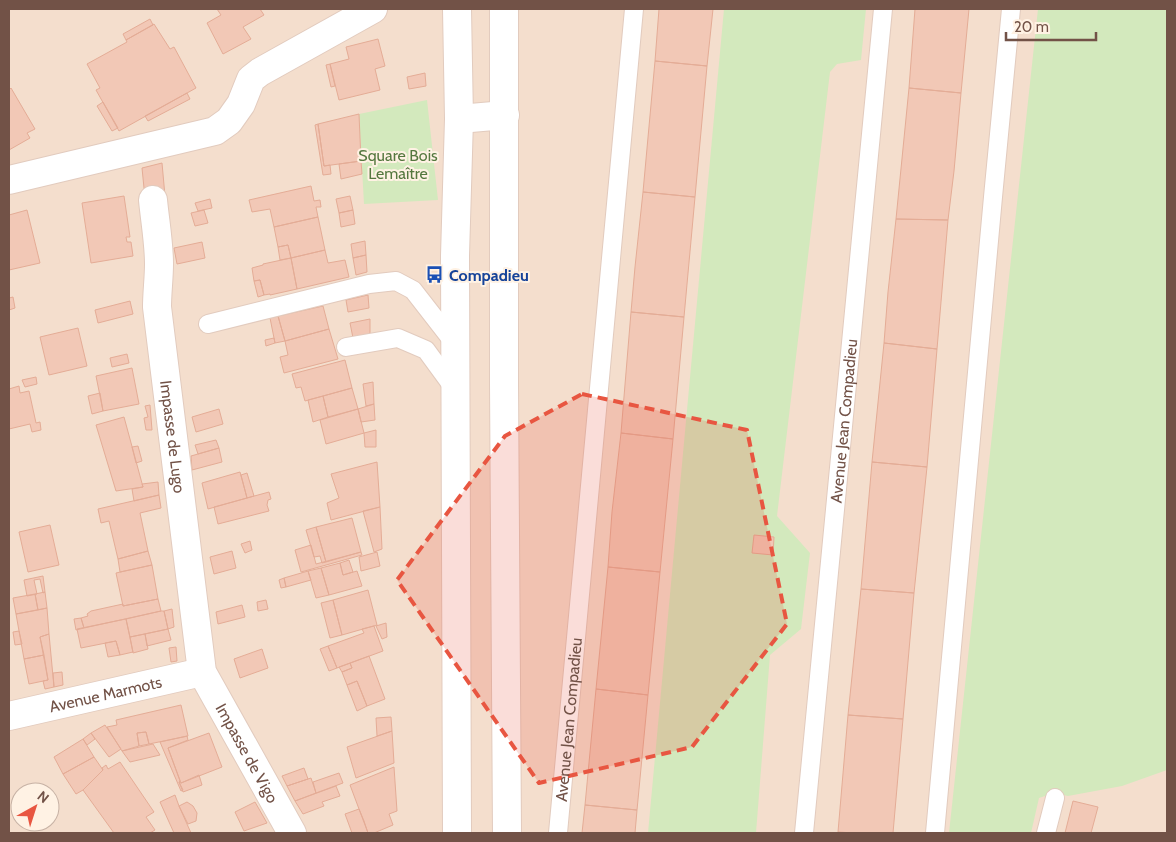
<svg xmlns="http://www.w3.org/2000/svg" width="1176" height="842" viewBox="0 0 1176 842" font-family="Cabin,sans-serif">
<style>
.residential{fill:#f4decd;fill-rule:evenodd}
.green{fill:#d3e9bd}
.building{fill:#f2c8b6;stroke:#e4ac96}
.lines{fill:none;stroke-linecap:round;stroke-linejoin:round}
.service-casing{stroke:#e2cbbe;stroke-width:20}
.minor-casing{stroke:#e2cbbe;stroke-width:30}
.service{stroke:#fff;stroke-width:18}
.minor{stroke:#fff;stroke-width:28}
.marked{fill:#e85641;fill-opacity:0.2;stroke:#e85641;stroke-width:4;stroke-dasharray:10 6;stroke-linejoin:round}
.labels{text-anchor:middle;stroke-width:4;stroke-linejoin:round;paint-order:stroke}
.park-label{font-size:16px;fill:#55783f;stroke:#fff2e4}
.transit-label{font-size:16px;font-weight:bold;fill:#164399;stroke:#fff2e4;text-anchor:start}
.street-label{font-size:16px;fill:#725247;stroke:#fff2e4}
</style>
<rect width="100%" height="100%" fill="#fceede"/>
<path class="residential" d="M9,9H1167V833H9ZM20,792H50V822H20Z"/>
<path class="green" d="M724,9H866L861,60L837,64L830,72L777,516L810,553L801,629L770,655L756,833H648Z
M1038,9H1167V770L1122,786L1068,796L1054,793L1039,798L1031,833H949Z
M427,100L438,200L364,204L359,114Z"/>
<path class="building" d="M217,9H260L264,15L243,27L251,39L223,54L207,23L221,15Z
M659,9H713L707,66L655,61Z
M915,9H969L961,93L909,88Z
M150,19L153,25L126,40L123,34Z
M154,24L170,49L174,47L196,88L119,131L96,90L100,88L87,64L127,42L126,40Z
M378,39L385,66L375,69L380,90L339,100L330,64L349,59L346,47Z
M655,61L707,66L695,197L643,192Z
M330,64L335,86L331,87L326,65Z
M425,73L426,86L409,89L407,77Z
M11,88L35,129L27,133L30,138L9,150V90Z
M909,88L961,93L954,171L948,220L896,219Z
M187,93L190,99L148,121L145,116Z
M103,102L118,128L112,131L97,106Z
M359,114L361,161L324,166L318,124Z
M318,124L324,166L330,165L331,174L323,175L315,125Z
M361,161L362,174L341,179L339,164Z
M162,163L165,196L145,198L142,168Z
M311,186L314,201L320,200L321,207H316L318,217L274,227L270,209L252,212L249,200Z
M643,192L695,197L684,317L631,312L635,267Z
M124,196L130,237H126L127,242H131L133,256L91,263L82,203Z
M350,196L353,210L339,213L336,199Z
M210,199L212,208L198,211L195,203Z
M27,210L40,263L9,270V215Z
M204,210L208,223L195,226L191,213Z
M353,210L355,224L341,227L339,213Z
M318,217L325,250L291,258L288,245L278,247L274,227Z
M896,219L948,220L937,349L884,343L888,292Z
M365,241L366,255L353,258L351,244Z
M202,242L205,258L177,264L174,248Z
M288,245L291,258L280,260L278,247Z
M325,250L328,263L345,260L349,277L297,289L291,258Z
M366,255L367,272L356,275L353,258Z
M291,258L297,289L270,295V294L264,295L260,280L254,281L252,268L263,265V264Z
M260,280L264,295L258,297L254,281Z
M368,295L369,308L348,312L346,300Z
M13,297L15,308L9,310V298Z
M130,301L133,314L98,323L95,310Z
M323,306L329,329L285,341L278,316Z
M631,312L684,317L673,439L621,433Z
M278,316L285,341L275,343L270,318Z
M370,319V335L353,338L350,323Z
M78,328L87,366L49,375L40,337Z
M329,329L338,359L284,373L280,357L288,355L285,341Z
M274,338L275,343L266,346L265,340Z
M884,343L937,349L927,467L872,462Z
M127,354L129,363L112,367L110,358Z
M345,360L352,388L305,401L301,387L296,388L292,374Z
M132,368L139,404L103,411L96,376Z
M36,377L37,384L25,387L22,380Z
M373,382L374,404L366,406L363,384Z
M19,386L20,393L29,391L36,423L40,422L41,430L32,432L30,424L9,429V389Z
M352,388L358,409L328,417L323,396Z
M100,393L103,411L92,414L88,396Z
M323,396L328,417L313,422L308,400Z
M374,404L375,420L361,422L358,409Z
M150,405L152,430H146L144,418L148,417L145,406Z
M219,409L223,424L196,432L192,417Z
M358,409L364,433L326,444L320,420Z
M124,417L143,487L116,491L96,425Z
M376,430V447H365L364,433Z
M621,433L673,439L660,572L608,567L612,512Z
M216,440L219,448L198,454L195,445Z
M138,446L142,461L136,463L132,447Z
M219,448L222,462L192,470L191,456Z
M377,462L380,507L331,520L327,503L339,498L331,474Z
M872,462L927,467L914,593L861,589Z
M240,472L247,498L208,509L202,483Z
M247,473L254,496L247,498L241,475Z
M158,482L159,495L134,501L132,489L143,487L142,484Z
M269,492L271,499L268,500L267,505L269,511L218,524L214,507Z
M159,495L161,508L140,513L148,551L118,559L109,521L101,523L98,509Z
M380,507L382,549L374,552L363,511Z
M352,518L361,552L326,562L316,527Z
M50,525L59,565L28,572L19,532Z
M316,527L326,562L322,563L320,556L314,557L306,530Z
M754,535L774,537L773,555L752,553Z
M250,541L252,550L245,553L241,544Z
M311,545L316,564L361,552L362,555L301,572L295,550Z
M148,551L152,565L120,572L118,559Z
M232,551L236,568L214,574L210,557Z
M377,552L380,566L361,571L359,557Z
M349,560L353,572L343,575L340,563Z
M340,563L343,575L357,571L362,586L329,595L321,568Z
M152,565L158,599L123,606L116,573Z
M608,567L660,572L648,695L596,689Z
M321,568L329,595L316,598L308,571Z
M308,571L311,580L286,587L284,578Z
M43,576L45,592L43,593L40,579L34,580L37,594L27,596L24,580Z
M284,578L286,587L281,588L279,580Z
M861,589L914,593L903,719L848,715Z
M368,590L377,625L342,635L333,600Z
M45,592L47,608L38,610L35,594Z
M35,594L38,610L16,614L13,598Z
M158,599L161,611L84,628L81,618L88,616L87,614L91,611L123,604V606Z
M266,600L268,609L258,611L257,602Z
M333,600L342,635L330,638L321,603Z
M242,605L245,617L218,624L216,612Z
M47,608L49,634L40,637L44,655L24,659L16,614Z
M172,609L174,627L168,629L164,611Z
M161,611H164L168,629L130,637L126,619Z
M81,618L84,628L76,630L74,619Z
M126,619L133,652L120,655L116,641L81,648L77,629Z
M386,623L387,637L382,639L376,626Z
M374,626L383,651L337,668L328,646L364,633L362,629Z
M168,629L171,640L147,646L145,634Z
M19,631L22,644L15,645L13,632Z
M49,634L54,687L45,689L43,681L48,680L40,637Z
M145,634L148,649L133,653L130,637Z
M116,641L120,655L108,657L105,643Z
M328,646L337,668L329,671L320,649Z
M176,647L177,661L171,662L169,648Z
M262,649L268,668L240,678L234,659Z
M44,655L48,680L29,684L24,659Z
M369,656L385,699L367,706L357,681L347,685L342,672L352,668L350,663Z
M350,663L352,668L342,672L339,667Z
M62,672L63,685L54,687L53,673Z
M357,681L367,706L357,711L347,685Z
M596,689L648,695L637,810L585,805Z
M181,705L188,736L149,744L146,732L137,733L139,746L122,751L107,727L117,725L116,720Z
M848,715L903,719L893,833H854L838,832Z
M391,717L392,731L377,736L376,718Z
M105,725L121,749L109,757L91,733Z
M392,731L394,763L356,778L347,747Z
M146,732L149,744L139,746L137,733Z
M91,733L95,739L87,745L83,739Z
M209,733L222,767L181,783L168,748Z
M187,736L188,740L168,748L180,781L179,782L183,790L181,791L160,742Z
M83,739L94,757L63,774L54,757Z
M153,744L160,755L130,762L122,751Z
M94,757L103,770L83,790L76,794L63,774Z
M120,762L154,812L146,817L155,830L150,833H114L83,790L103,770L102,768L106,765L108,769Z
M394,767L397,811L389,814L393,825L374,833H368L350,785Z
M304,768L308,779L287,786L282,776Z
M339,773L343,783L316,793L313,782Z
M199,775L202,785L183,792L179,782L181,783Z
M311,778L316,793L295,801L287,786Z
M336,786L340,796L322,802L324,806L303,814L295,801Z
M175,795L179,806L191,833H174L160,802Z
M1073,801L1098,807L1091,833H1065Z
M187,802L193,806L197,813L196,821L188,824L179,806Z
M255,802L267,823L244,831L235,812Z
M585,805L637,810L635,833H582Z
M359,809L364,821L368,833H352L345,814Z"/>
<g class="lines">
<defs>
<g id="service">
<path d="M208,324L369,284L396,281L413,290L455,344"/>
<path d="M346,347L398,338L426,350L456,391"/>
<path id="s1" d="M558,833L634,9"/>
<path id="s2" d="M804,833L883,9"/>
<path d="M935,833L993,197L1011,9"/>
<path d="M1046,833L1055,798"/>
</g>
<g id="minor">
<path d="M457,9L459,119L455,256L457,833"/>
<path d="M504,9V384L507,833"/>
<path d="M459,119L505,115"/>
<path d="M9,180L215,131L229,121L241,104L251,79L260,72L373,9"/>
<path id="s3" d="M153,200C155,221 159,243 159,264C159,278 157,293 157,307L202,672L292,833"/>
<path id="s4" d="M9,716L202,672"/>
</g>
</defs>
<use href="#service" class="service-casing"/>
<use href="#minor" class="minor-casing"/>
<use href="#service" class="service"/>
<use href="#minor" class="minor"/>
</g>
<path class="marked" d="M582,394L747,430L787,624L692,747L539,783L397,580L505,436Z"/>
<defs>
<symbol id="bus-bare" viewBox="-9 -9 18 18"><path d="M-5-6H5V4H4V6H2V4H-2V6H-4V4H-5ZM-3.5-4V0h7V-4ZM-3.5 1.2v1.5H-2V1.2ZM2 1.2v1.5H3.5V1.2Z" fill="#1a4fb4" stroke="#fff2e4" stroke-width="2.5" paint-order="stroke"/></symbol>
</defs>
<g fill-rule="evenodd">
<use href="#bus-bare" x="422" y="262" width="25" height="25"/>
</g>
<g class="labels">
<g class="park-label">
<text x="398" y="161">Square Bois<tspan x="398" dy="18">Lemaître</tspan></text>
</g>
<g class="transit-label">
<text x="449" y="281">Compadieu</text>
</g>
<g class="street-label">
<text dy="6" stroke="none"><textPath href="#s2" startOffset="414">Avenue Jean Compadieu</textPath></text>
<text dy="6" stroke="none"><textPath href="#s3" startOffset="238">Impasse de Lugo</textPath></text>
<text dy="6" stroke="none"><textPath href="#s4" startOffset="99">Avenue Marmots</textPath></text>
<text dy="6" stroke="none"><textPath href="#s1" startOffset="114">Avenue Jean Compadieu</textPath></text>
<text dy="6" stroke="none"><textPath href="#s3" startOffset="568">Impasse de Vigo</textPath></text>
</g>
</g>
<rect width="1176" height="842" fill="none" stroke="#725247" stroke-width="20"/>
<g transform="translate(35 807) rotate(39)"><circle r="24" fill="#fff2e4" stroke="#c7b2a5"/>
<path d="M0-4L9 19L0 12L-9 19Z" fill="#e85641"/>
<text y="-8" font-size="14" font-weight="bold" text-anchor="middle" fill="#725247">N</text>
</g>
<path d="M1006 32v8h90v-8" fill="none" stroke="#725247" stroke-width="2.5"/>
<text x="1014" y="32" font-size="15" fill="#725247" stroke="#fff2e4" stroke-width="4" paint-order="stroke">20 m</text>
</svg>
